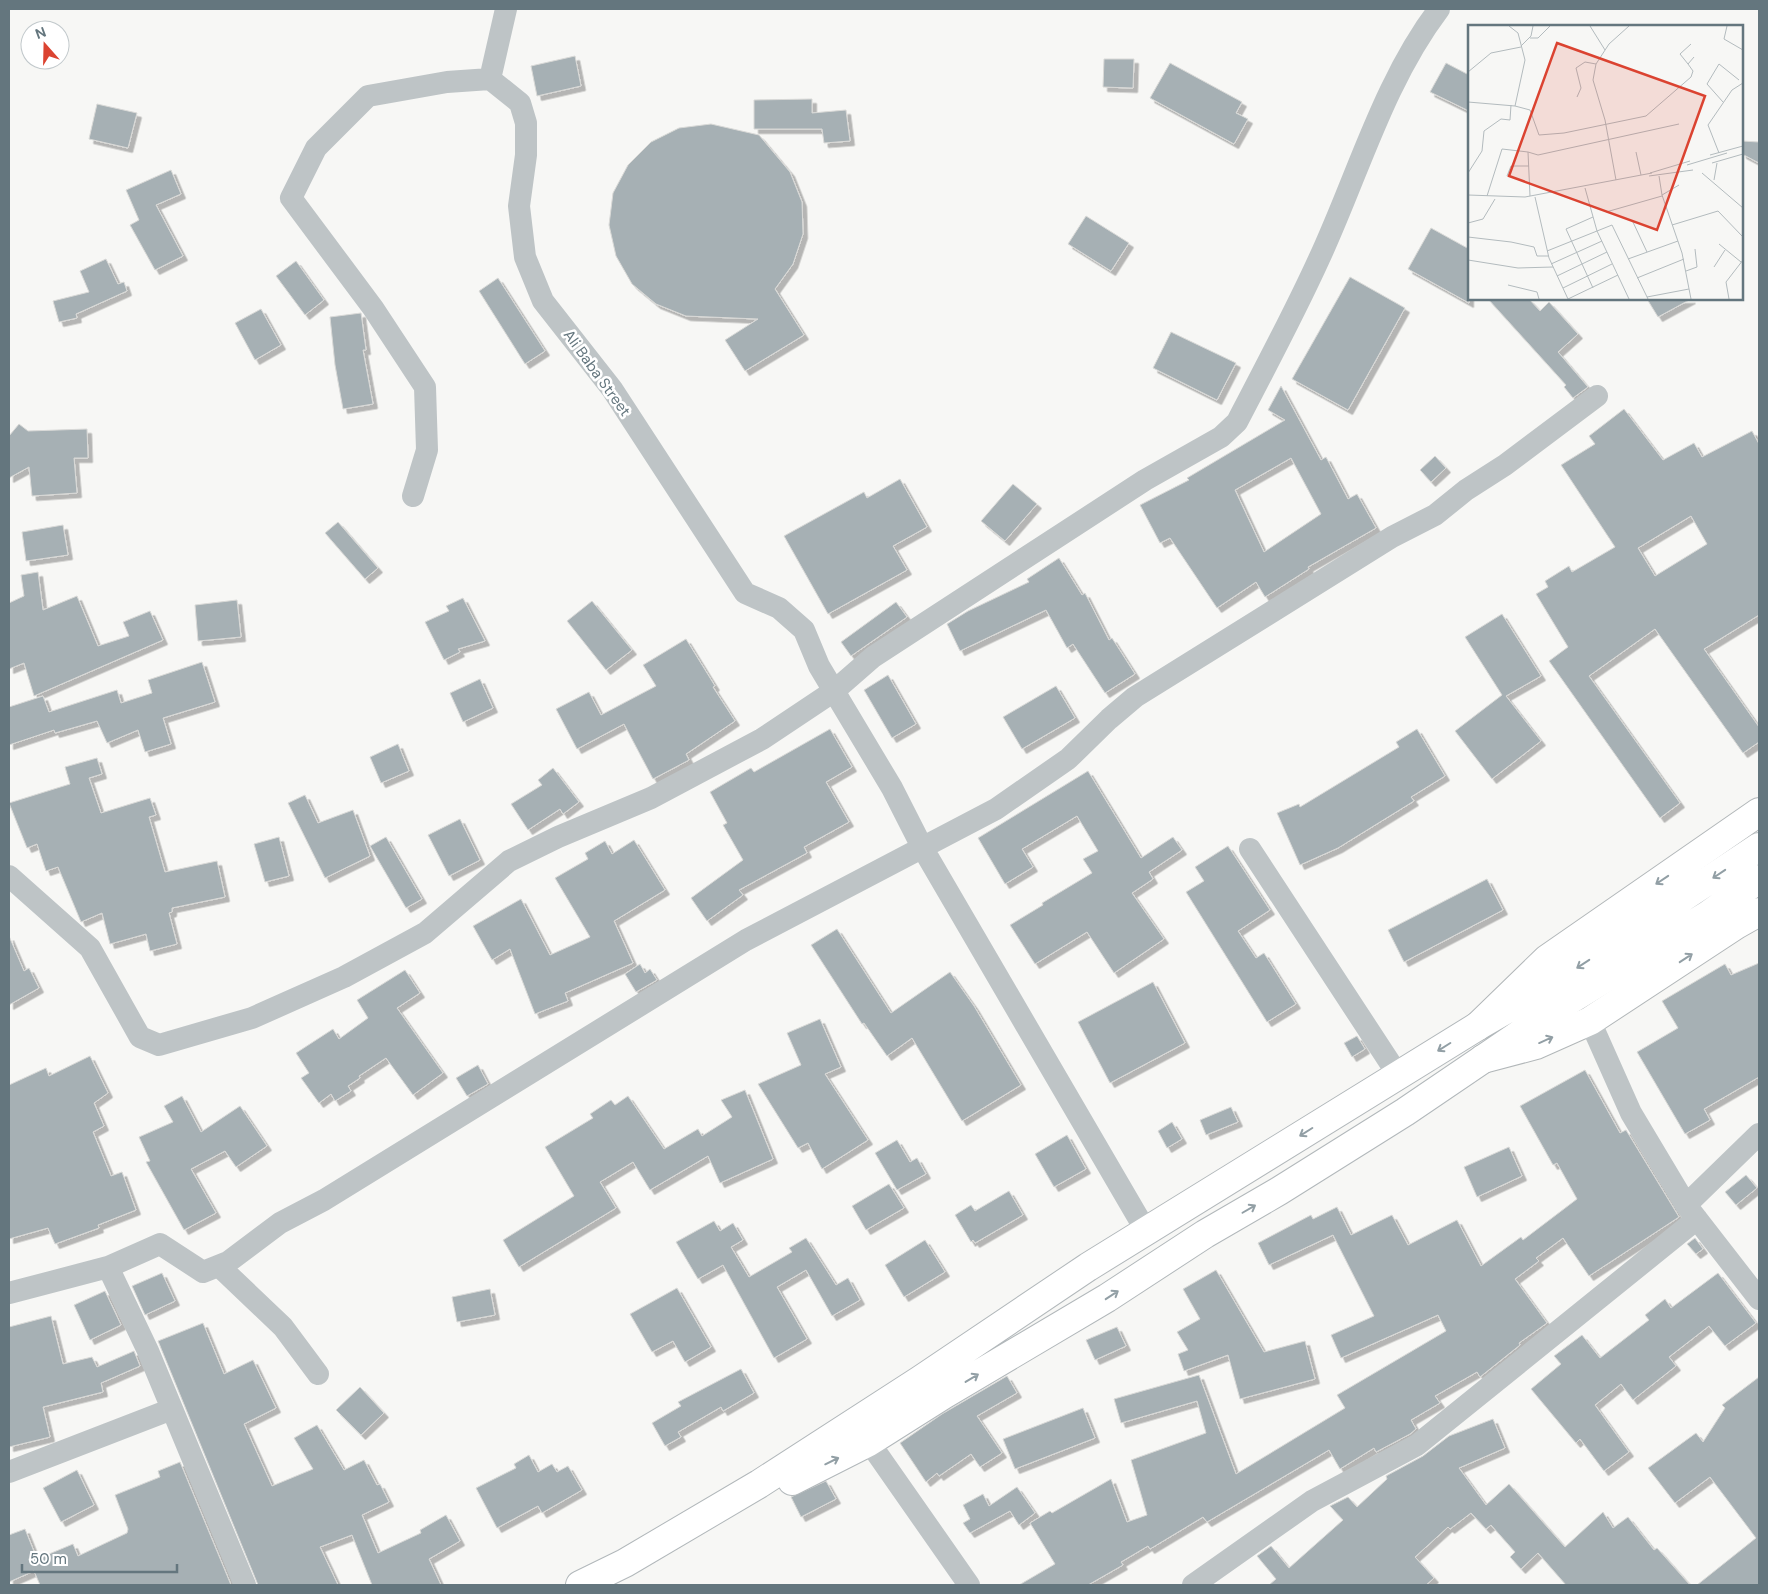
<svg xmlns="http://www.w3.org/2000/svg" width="1768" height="1594" viewBox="0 0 1768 1594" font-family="'DM Sans',sans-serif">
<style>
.building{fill:#a6b0b4;stroke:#d9d9d7;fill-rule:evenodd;filter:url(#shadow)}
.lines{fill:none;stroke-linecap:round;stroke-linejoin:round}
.primary-casing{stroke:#b2b8bb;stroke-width:30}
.trunk-casing{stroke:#b2b7b9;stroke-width:30}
.minor{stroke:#bec4c6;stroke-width:22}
.primary{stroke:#fff;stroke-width:28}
.trunk{stroke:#fff;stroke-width:28}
.oneway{stroke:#929fa5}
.labels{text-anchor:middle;stroke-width:5;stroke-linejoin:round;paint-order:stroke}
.street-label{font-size:15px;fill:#64767e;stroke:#fff}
.inset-road{fill:none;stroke:#b3bbbe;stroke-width:1}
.view{fill:#db4331;fill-opacity:0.15;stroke:#db4331;stroke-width:2.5}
.inset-edge{fill:none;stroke:#64767e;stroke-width:2.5}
</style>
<defs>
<filter id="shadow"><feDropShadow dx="4.5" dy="4.5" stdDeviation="0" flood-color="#0004"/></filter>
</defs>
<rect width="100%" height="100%" fill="#f7f7f5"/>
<path class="building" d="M575,56L581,86L537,96L531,66Z
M1104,59H1134L1133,88L1103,87Z
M1170,63L1242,102L1236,113L1248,119L1234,144L1150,98Z
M1446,63L1469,75V111L1430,92Z
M812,99V113L846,110L850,141L824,143L822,129H754V100Z
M97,104L137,113L128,148L89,139Z
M711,124L759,135L790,172L802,202L803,234L793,264L775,289L804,335L745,371L725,340L758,319L686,316L656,304L632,284L616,256L609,225L613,193L628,165L651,142L679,128Z
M1742,141L1759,142V163L1742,154Z
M171,170L181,194L156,205L183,256L155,270L130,225L139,220L126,190Z
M1086,216L1129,243L1111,271L1068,244Z
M1431,228L1469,249V303L1408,269Z
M106,259L118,284L124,282L127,291L76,314L77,318L59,322L53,301L89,292L80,271Z
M296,261L324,300L305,315L276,276Z
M1350,277L1405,308L1348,410L1292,379Z
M498,278L545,351L525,364L479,291Z
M1488,299H1529L1540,311L1549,302L1578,334L1558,352L1588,387L1573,398L1564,387L1566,385Z
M1647,299H1691L1658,317Z
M261,309L281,345L255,360L235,323Z
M361,313L366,350H363L373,404L343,409L335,365L330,317Z
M1171,332L1236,363L1217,400L1153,368Z
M1281,386L1321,460L1326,457L1348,499L1357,494L1376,528L1308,567L1309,569L1265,597L1256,582L1217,608L1170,538L1160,543L1140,505L1189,480L1187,478L1285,420L1268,410ZM1291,458L1321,514L1264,552L1235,490Z
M1624,409L1663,460L1694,443L1702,457L1752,431L1759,444V615L1704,649L1759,727V742L1743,753L1655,629L1589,676L1680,803L1660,818L1549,661L1568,647L1536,594L1548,587L1545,581L1569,566L1572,572L1615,547L1561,465L1595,444L1589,436ZM1691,516L1707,544L1655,576L1638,548Z
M19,424L28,431L87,429L88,458H74L77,493L32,496L29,467L9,478V436Z
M1435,456L1446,468L1431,482L1420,470Z
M900,479L927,527L893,546L907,570L828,614L784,536L864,492L867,498Z
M1013,484L1037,504L1005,541L981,521Z
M338,522L378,568L365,579L325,533Z
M63,525L68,555L26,561L22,532Z
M1059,558L1082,595L1085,593L1109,640L1112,638L1135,674L1105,693L1073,644L1067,648L1046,610L960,651L947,624L968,611L1029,582L1027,579Z
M38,572L43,610L77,596L98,646L129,636L123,622L150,611L163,640L34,696L24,663L9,669V603L24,596L21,575Z
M463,598L485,641L458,649L460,652L444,660L425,622L449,611L446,606Z
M237,600L241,637L198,641L195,605Z
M592,601L632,650L606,670L567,621Z
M896,602L907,617L851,656L841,642Z
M1502,614L1541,676L1506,696L1541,741L1492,779L1455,731L1502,695L1465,637Z
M686,639L715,686L713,687L735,721L686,754L689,760L653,779L624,724L577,749L556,709L589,692L601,715L656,686L643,665Z
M202,662L215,702L163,718L171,744L145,752L138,730L107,743L97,721L55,733L54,730L9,745V707L43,696L49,712L117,690L121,703L152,693L148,680Z
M888,675L916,724L892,738L864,690Z
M480,679L493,708L463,722L450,693Z
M1056,686L1075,718L1022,749L1003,717Z
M830,729L852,767L826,782L849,822L804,847L807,853L739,890L743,895L707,921L691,898L743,860L723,825L727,823L710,792L751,768L754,772Z
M1417,729L1445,776L1411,797L1414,801L1338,848L1300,865L1277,813L1299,804L1300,807L1399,747L1396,742Z
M398,744L409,771L381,783L370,757Z
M97,758L102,774L89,778L101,813L150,798L156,815L149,817L165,872L217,861L225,897L172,908V912L169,913L177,944L150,951L146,934L110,944L102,913L81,922L58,867L46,871L37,844L27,848L9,803L70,784L65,767Z
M553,768L579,802L563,814L560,809L528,830L511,804L542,785L538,780Z
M1088,771L1141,858L1173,837L1182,850L1149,872L1153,879L1132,893L1164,939L1114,973L1087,932L1035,964L1010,925L1043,905L1042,903L1092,873L1083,859L1098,851L1077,816L1022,849L1033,867L1005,884L978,838Z
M305,795L318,823L353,810L370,856L325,878L288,803Z
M460,819L480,860L449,876L428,835Z
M279,837L289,876L265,882L254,844Z
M386,837L422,899L406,908L370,846Z
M634,840L665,890L614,921L633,963L565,993L568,1001L535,1014L510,949L492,960L473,926L521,899L550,955L590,937L555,878L588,859L585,853L605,841L612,854Z
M1228,846L1270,910L1238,931L1256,958L1264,953L1296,1004L1267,1022L1186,892L1204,881L1195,867Z
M1487,879L1503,910L1404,962L1388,930Z
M837,929L891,1013L950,972L974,1006L1021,1085L962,1121L912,1038L887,1056L864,1023L862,1024L811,945Z
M9,936L24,971L29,968L39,988L9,1005Z
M1759,963V1077L1704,1109L1710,1120L1685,1134L1637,1052L1678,1028L1662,1001L1725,964L1731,975Z
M640,964L645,973L650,969L657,980L636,992L625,974Z
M405,970L420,993L397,1008L443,1073L413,1095L386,1058L359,1076L360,1078L348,1086L351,1091L335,1101L331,1094L319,1103L301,1078L309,1073L296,1053L333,1029L339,1039L368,1018L357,1000Z
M1153,982L1185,1043L1110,1083L1078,1022Z
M820,1019L841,1067L825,1074L868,1140L822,1169L808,1143L798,1148L758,1084L801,1065L787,1033Z
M1357,1036L1365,1049L1352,1057L1344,1043Z
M90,1056L108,1093L94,1103L104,1126L93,1132L111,1176L122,1172L136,1210L98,1225L99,1228L55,1244L48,1228L9,1239V1085L46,1068L49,1076Z
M478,1065L488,1084L467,1096L456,1078Z
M1585,1070L1620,1133L1626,1130L1679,1217L1589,1276L1563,1238L1536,1258L1539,1261L1515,1279L1547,1323L1519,1343L1520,1345L1480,1377L1477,1372L1435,1396L1440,1403L1411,1420L1416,1429L1410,1434L1376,1452L1374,1448L1340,1469L1329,1450L1207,1522L1203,1517L1150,1549L1148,1546L1121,1562L1123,1565L1088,1585H1019L1055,1564L1030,1523L1050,1511L1052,1513L1111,1479L1127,1522L1147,1515L1131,1460L1206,1433L1197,1401L1121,1423L1114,1399L1199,1375L1236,1474L1345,1408L1337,1395L1446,1331L1438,1315L1341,1358L1331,1335L1374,1316L1333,1235L1269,1265L1258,1243L1311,1215L1313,1219L1337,1207L1351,1235L1392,1215L1408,1245L1457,1220L1481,1266L1521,1237L1523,1240L1577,1199L1557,1163L1553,1165L1520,1106Z
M745,1090L773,1159L720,1183L708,1156L650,1190L633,1162L600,1182L616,1208L519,1267L503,1240L574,1196L545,1147L593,1118L590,1114L611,1100L615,1105L628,1096L664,1149L698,1129L702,1136L732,1117L721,1100Z
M182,1096L201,1132L240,1106L267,1146L236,1167L225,1151L191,1169L216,1213L184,1230L146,1162L150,1161L139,1137L173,1122L164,1106Z
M1231,1107L1238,1122L1206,1135L1200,1120Z
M1172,1122L1182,1139L1167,1148L1158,1131Z
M1067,1135L1086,1169L1054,1187L1035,1154Z
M897,1140L910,1162L917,1158L926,1174L897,1190L875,1153Z
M1509,1147L1522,1176L1477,1197L1464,1167Z
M1746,1175L1757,1188L1736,1205L1725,1192Z
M889,1184L904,1208L866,1230L852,1206Z
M1009,1191L1023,1215L975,1243L973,1240L971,1242L955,1215L971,1205L975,1211Z
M714,1221L720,1231L733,1223L743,1240L731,1247L749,1277L792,1252L789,1248L806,1238L836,1285L848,1278L860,1300L832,1316L806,1270L777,1287L807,1339L774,1358L723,1265L698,1279L676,1242Z
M1695,1238L1703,1249L1696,1254L1687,1244Z
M925,1240L945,1272L904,1297L885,1265Z
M1216,1270L1264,1352L1305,1341L1315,1379L1240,1399L1228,1355L1184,1371L1178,1354L1188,1350L1177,1332L1200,1319L1183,1289Z
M162,1273L175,1301L145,1315L132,1286Z
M1718,1273L1756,1323L1725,1346L1709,1326L1669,1357L1676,1366L1633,1400L1621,1384L1595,1405L1629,1452L1604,1471L1580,1439L1576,1443L1531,1389L1561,1364L1554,1356L1582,1335L1600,1358L1649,1320L1645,1315L1665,1299L1671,1308Z
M677,1288L711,1347L685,1362L673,1341L652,1352L630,1314Z
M490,1289L495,1315L457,1322L452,1297Z
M105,1291L121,1325L90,1340L74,1305Z
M51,1316L63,1364L92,1357L97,1367L134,1351L140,1366L101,1383L103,1392L43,1407L50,1437L9,1447V1327Z
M203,1323L224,1374L253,1360L276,1408L244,1424L272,1486L313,1469L294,1438L317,1425L344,1470L364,1460L377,1485L380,1484L389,1502L362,1515L378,1553L421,1533L420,1530L446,1515L460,1541L429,1559L441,1585H372L352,1535L320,1547L338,1585H258L158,1341Z
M1117,1327L1126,1346L1095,1360L1086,1340Z
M741,1369L754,1393L723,1411L721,1407L678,1432L681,1437L665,1446L652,1423L681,1406L678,1402Z
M1007,1376L1017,1393L977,1416L1002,1453L980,1467L971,1454L939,1476L937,1473L926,1482L900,1443L942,1414Z
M1759,1377V1585H1697L1756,1538L1710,1477L1675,1503L1648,1468L1696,1433L1703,1442L1725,1408L1722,1405Z
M360,1387L384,1413L361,1435L336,1410Z
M1083,1408L1095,1438L1015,1469L1003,1439Z
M1493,1419L1505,1448L1459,1468L1486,1505L1509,1484L1565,1547L1603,1512L1613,1528L1628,1517L1654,1550L1657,1548L1690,1585H1566L1538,1553L1521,1569L1510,1557L1515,1552L1491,1525L1486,1529L1471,1513L1450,1529L1448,1527L1415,1557L1434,1578L1426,1585H1269L1276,1579L1257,1556L1271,1546L1289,1568L1343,1520L1330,1506L1348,1497L1357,1507L1387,1479L1386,1476L1423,1456L1449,1436Z
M529,1455L538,1472L552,1464L557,1472L568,1466L582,1490L542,1513L538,1506L497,1528L476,1488L516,1468L514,1464Z
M180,1462L231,1585H40L34,1571L9,1582V1535L25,1529L37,1559L73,1544L78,1556L127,1533L128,1529L115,1495L160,1477L158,1471Z
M77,1470L94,1505L61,1522L43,1488Z
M826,1481L836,1499L801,1517L791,1497Z
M1017,1487L1035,1513L1019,1525L1010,1511L970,1533L963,1523L970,1519L963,1505L983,1494L989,1506Z"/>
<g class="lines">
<defs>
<path id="primary" d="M792,1481L869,1442L945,1394L1107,1298L1205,1234L1279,1191L1405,1112L1573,998L1708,915L1759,879
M580,1585L625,1563L759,1484L920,1380L1088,1267L1478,1026L1564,976L1759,847"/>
<path id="trunk" d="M1478,1026L1547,959L1759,812
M1483,1059L1536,1045L1590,1021L1736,925L1759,912"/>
</defs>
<use href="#primary" class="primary-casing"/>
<use href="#trunk" class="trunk-casing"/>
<path class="minor" d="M506,9L490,79L520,103L526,123V155L519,206L525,257L543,301L612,389L745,593L779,608L804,630L819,666L892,788L922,847L1146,1231
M413,496L427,450L425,387L373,308L291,198L316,148L368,96L447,82L490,79
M1250,849L1398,1075
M9,876L90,948L140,1037L159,1045L252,1018L344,977L425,933L509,861L558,837L651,798L762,739L834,691L873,657L1145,480L1221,437L1237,422C1265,368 1294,314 1319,259C1358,175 1383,83 1439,9
M1590,1021L1631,1113L1686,1205L1759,1299
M1686,1205L1759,1134
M219,1266L283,1327L318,1374
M108,1267L160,1244L203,1272L228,1262L280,1223L324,1200L746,940L996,809L1068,759L1109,719L1135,697L1392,537L1435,515L1466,490L1505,465L1597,396
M9,1293L108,1267L148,1351L245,1585
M855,1432L869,1442L969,1585
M9,1472L172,1409
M1193,1585L1312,1501L1417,1445L1697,1219"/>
<use href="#primary" class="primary"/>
<use href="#trunk" class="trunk"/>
</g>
<defs><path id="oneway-shaft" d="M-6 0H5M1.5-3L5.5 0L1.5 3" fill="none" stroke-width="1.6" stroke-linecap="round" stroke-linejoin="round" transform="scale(1.25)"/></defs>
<g class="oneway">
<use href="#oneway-shaft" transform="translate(1719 874) rotate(146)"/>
<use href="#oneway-shaft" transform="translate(1662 880) rotate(146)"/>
<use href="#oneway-shaft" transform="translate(1686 958) rotate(-33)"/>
<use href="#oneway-shaft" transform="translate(1583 964) rotate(147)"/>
<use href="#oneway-shaft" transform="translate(1546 1040) rotate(-24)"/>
<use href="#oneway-shaft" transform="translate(1444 1047) rotate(148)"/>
<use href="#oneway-shaft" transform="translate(1306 1132) rotate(148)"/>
<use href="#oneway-shaft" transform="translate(1249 1209) rotate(-30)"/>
<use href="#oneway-shaft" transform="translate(1112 1295) rotate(-33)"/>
<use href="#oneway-shaft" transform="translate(972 1378) rotate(-31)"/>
<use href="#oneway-shaft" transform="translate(832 1461) rotate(-26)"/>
</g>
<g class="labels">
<g class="street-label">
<text transform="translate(597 373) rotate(54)" y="5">Ali Baba Street</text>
</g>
</g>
<g transform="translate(1468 25)">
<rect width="275" height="275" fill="#f7f7f5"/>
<path class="inset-road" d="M122,1L137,25M259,1L256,14L275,25M62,13H70L82,1M53,21L63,11L65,1M220,39L212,29L223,19M0,47L23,28L53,22M109,72L113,63L108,43L117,37L128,39M0,77L47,81L57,35L50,8L41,1M255,77L239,59L251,39L271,55M47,81L62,85L71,110L96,108L178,91L223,52L225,46L220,39L226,32M60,127L70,130L211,99M168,127L173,150M251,128L240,100L264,65L275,58M242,130L275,121M244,138L275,129M219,140L259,128M0,148L14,126L16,106L33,94L42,95L43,80M182,148L222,136M234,148L275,183M39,151L43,141H61M181,151L225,145M191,151L194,170L214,228L223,274M148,155L137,95L125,55L128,39L141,19L161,1M246,155L249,138M117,163L129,206L161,274M0,170L57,172L184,148M194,170L211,160M19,171L34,124L60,127L62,171M67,172L81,233L100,274M138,187L194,171M125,192L98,204L125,263M164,195L179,227M0,198L15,194L27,174M204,200L250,186L275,212M0,212L43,217L66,222L69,231H81M251,219L273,237M79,226L144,200L180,274M160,234L210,216M0,235L50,243L85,242M83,239L134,216M246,242L257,225M218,246L229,242L227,224M89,251L139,227M169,253L216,234M40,260L69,267L71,274M95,263L144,239M179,272L221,264M100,274L150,250M261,274L258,257L275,235"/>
<path class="view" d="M89,18L237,71L189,205L41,151Z"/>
<rect width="275" height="275" class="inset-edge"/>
</g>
<rect width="1768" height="1594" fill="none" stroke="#64767e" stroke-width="20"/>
<g transform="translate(45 45) rotate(340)"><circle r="24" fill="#ffffff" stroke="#c1c8cb"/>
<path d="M0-4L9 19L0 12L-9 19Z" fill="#db4331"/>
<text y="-8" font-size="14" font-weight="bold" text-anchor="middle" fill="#64767e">N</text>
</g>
<path d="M22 1564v8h155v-8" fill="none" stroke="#64767e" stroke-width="2.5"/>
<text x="30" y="1564" font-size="15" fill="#64767e" stroke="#ffffff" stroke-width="4" paint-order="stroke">50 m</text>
</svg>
